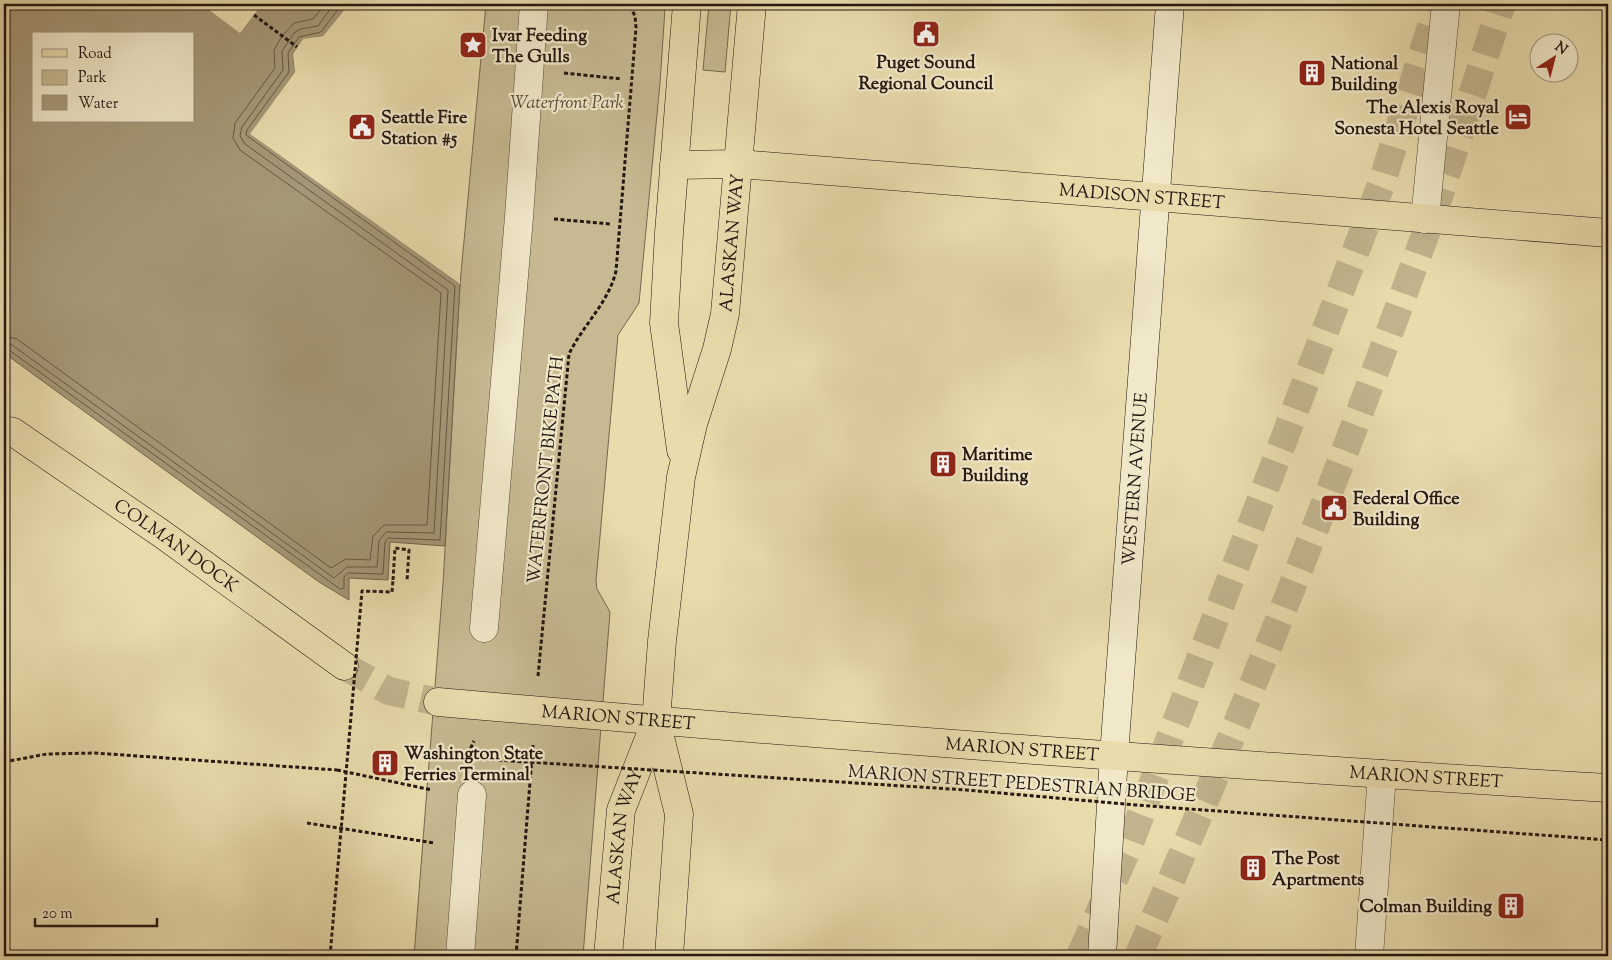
<svg xmlns="http://www.w3.org/2000/svg" width="1612" height="960" viewBox="0 0 1612 960" font-family="'Sorts Mill Goudy',serif">
<style>
.green{fill:#c7ba92;stroke:#756852}
.water{fill:#a59877;stroke:#71644e;fill-rule:evenodd}
.pier{fill:#e8dbac}
.lines{fill:none;stroke-linecap:round;stroke-linejoin:round}
.shore{stroke:#645844;stroke-width:1}
.primary-tunnel{stroke:#c1b48d;stroke-width:28;stroke-dasharray:28 14;stroke-linecap:butt}
.highway-tunnel{stroke:#c1b48d;stroke-width:28;stroke-dasharray:28 14;stroke-linecap:butt}
.street-casing{stroke:#544838;stroke-width:29}
.secondary-casing{stroke:#231711;stroke-width:29}
.primary-casing{stroke:#231711;stroke-width:29}
.path{stroke:#231711;stroke-width:3;stroke-dasharray:4 2.5;stroke-linecap:butt}
.street{stroke:#f0e8c9;stroke-width:28}
.secondary{stroke:#f0e8c9;stroke-width:28}
.primary{stroke:#e8dbac;stroke-width:28}
.path-bridge{stroke:#231711;stroke-width:3;stroke-dasharray:4 2.5;stroke-linecap:butt}
.labels{text-anchor:middle;stroke-width:4.5;stroke-linejoin:round;paint-order:stroke}
.poi-label{font-size:18px;font-weight:bold;fill:#231711;stroke:#f0e8c9;text-anchor:start}
.park-label{font-size:18px;font-style:italic;fill:#544838;stroke:#f0e8c9}
.street-label{font-size:18px;fill:#231711;stroke:#f0e8c9}
</style>
<rect width="100%" height="100%" fill="#e8dbac"/>
<filter id="stains"><feTurbulence type="fractalNoise" baseFrequency=".004" numOctaves="4"/><feColorMatrix values="0 0 0 0 .2 0 0 0 0 .09 0 0 0 0 .02 0 0 0 .5 -.17"/></filter>
<radialGradient id="worn" r=".72"><stop offset=".6" stop-color="#630" stop-opacity="0"/><stop offset="1" stop-color="#630" stop-opacity=".3"/></radialGradient>
<path class="green" d="M486,4H663L665,9L660,83L639,303L618,335L596,581L597,589L610,612L583,956H414L443,584L460,284Z
M709,4H731L725,72L703,70Z"/>
<path class="water" d="M4,4H349L323,36L303,40L293,54L295,72L251,134L460,284L445,546L390,542L388,580L349,578V600L319,582L4,353ZM34,34H194V121H34Z"/>
<path class="pier" d="M201,4H262L240,33Z
M349,4L351,5L325,38L304,42L295,55L297,74L254,133L460,281V284L250,134L295,72L293,54L303,39L323,36Z"/>
<g class="lines">
<path class="shore" d="M4,336L17,339L331,568L346,559L370,560L373,536L384,525H427L441,293L240,150L233,138L235,123L275,68L274,50L282,36L294,23L313,19L325,4
M4,343L12,345L334,578L347,567H377L379,541L386,532L434,533L448,290L245,144L240,136L242,127L283,70L282,51L294,33L300,29L318,26L334,4
M4,349L9,350L340,589L344,588V577L348,573L383,574L385,542L388,538L440,540L455,286L246,135L247,130L289,72L288,53L299,37L321,32L342,4"/>
<path class="primary-tunnel" d="M344,666L389,691L438,702"/>
<path class="highway-tunnel" d="M1080,956L1128,848L1382,182L1438,4
M1138,956C1247,708 1347,454 1438,199C1460,134 1480,69 1502,4"/>
<defs>
<path id="street" d="M1425,219L1446,4
M484,628L519,217L534,4
M460,956L472,795
M1369,956L1382,774"/>
<g id="secondary">
<path id="s1" d="M1102,956L1114,755L1170,4"/>
</g>
<g id="primary">
<path id="s2" d="M674,165L739,164L1608,233"/>
<path id="s3" d="M4,430L13,432L162,534L344,666"/>
<path d="M681,450L664,323L669,233L687,4"/>
<path id="s4" d="M438,702C828,736 1218,765 1608,788"/>
<path d="M656,721L679,814L669,956"/>
<path id="s5" d="M608,956L621,810L656,721L662,641L681,477L693,424L717,349L725,314L752,4"/>
</g>
</defs>
<use href="#street" class="street-casing"/>
<use href="#secondary" class="secondary-casing"/>
<use href="#primary" class="primary-casing"/>
<path class="path" d="M254,15L297,47
M564,73L622,79
M554,219L611,224
M393,580L395,548L409,550L407,581
M538,676L569,354C583,325 609,302 616,271L636,28L635,16L629,4
M465,760L474,741
M337,770L432,790
M307,823L434,843
M516,956L533,745"/>
<use href="#street" class="street"/>
<use href="#secondary" class="secondary"/>
<use href="#primary" class="primary"/>
<path class="path-bridge" d="M433,756L966,790L1136,805L1608,840
M4,762L47,754L95,753L337,770
M330,956L362,591L392,592L393,580"/>
</g>
<defs>
<symbol id="civic-square" viewBox="-11 -11 22 22"><rect x="-9" y="-9" width="18" height="18" rx="4" fill="#8f2418" stroke="#f0e8c9"/><path d="M-.6-6.5H3V-4.5H.6V-3L4-1V1h2V6H-6V1h2V-1L-.6-3ZM-1.2 2.5V6h2.4V2.5Z" fill="#fff"/></symbol>
<symbol id="sight-square" viewBox="-11 -11 22 22"><rect x="-9" y="-9" width="18" height="18" rx="4" fill="#8f2418" stroke="#f0e8c9"/><path d="M0-6L1.8-2.2L6-1.7L2.9 1.2L3.7 5.4L0 3.3L-3.7 5.4L-2.9 1.2L-6-1.7L-1.8-2.2Z" fill="#fff"/></symbol>
<symbol id="building-square" viewBox="-11 -11 22 22"><rect x="-9" y="-9" width="18" height="18" rx="4" fill="#8f2418" stroke="#f0e8c9"/><path d="M-4-6H4V6H1V3H-1V6H-4ZM-2.5-4.3h1.7v1.8h-1.7ZM.8-4.3h1.7v1.8H.8ZM-2.5-1h1.7V.8h-1.7ZM.8-1h1.7V.8H.8Z" fill="#fff"/></symbol>
<symbol id="hotel-square" viewBox="-11 -11 22 22"><rect x="-9" y="-9" width="18" height="18" rx="4" fill="#8f2418" stroke="#f0e8c9"/><path d="M-6-4.5h1.5V1H6V5H4.5V3h-9V5H-6ZM-4 0a1.8 1.8 0 1 1 3.6 0ZM.5 0V-2.5h3Q6-2.5 6 0Z" fill="#fff"/></symbol>
</defs>
<g fill-rule="evenodd">
<use href="#civic-square" x="910" y="18" width="32" height="32"/>
<use href="#sight-square" x="457" y="29" width="32" height="32"/>
<use href="#building-square" x="1296" y="57" width="32" height="32"/>
<use href="#hotel-square" x="1502" y="101" width="32" height="32"/>
<use href="#civic-square" x="346" y="111" width="32" height="32"/>
<use href="#building-square" x="927" y="448" width="32" height="32"/>
<use href="#civic-square" x="1318" y="492" width="32" height="32"/>
<use href="#building-square" x="369" y="747" width="32" height="32"/>
<use href="#building-square" x="1237" y="852" width="32" height="32"/>
<use href="#building-square" x="1495" y="890" width="32" height="32"/>
</g>
<g class="labels">
<g class="poi-label">
<text x="492" y="41">Ivar Feeding<tspan x="492" dy="21">The Gulls</tspan></text>
<text x="926" y="68" text-anchor="middle">Puget Sound<tspan x="926" dy="21">Regional Council</tspan></text>
<text x="1331" y="69">National<tspan x="1331" dy="21">Building</tspan></text>
<text x="1499" y="113" text-anchor="end">The Alexis Royal<tspan x="1499" dy="21">Sonesta Hotel Seattle</tspan></text>
<text x="381" y="123">Seattle Fire<tspan x="381" dy="21">Station #5</tspan></text>
<text x="962" y="460">Maritime<tspan x="962" dy="21">Building</tspan></text>
<text x="1353" y="504">Federal Office<tspan x="1353" dy="21">Building</tspan></text>
<text x="404" y="759">Washington State<tspan x="404" dy="21">Ferries Terminal</tspan></text>
<text x="1272" y="864">The Post<tspan x="1272" dy="21">Apartments</tspan></text>
<text x="1492" y="912" text-anchor="end">Colman Building</text>
</g>
<g class="park-label">
<text x="567" y="108">Waterfront Park</text>
</g>
<g class="street-label">
<text dy="6" stroke="none"><textPath href="#s2" startOffset="469">MADISON STREET</textPath></text>
<text dy="6" stroke="none"><textPath href="#s5" startOffset="728">ALASKAN WAY</textPath></text>
<text transform="translate(545 470) rotate(-84)" y="6">WATERFRONT BIKE PATH</text>
<text dy="6" stroke="none"><textPath href="#s1" startOffset="478">WESTERN AVENUE</textPath></text>
<text dy="6" stroke="none"><textPath href="#s3" startOffset="208">COLMAN DOCK</textPath></text>
<text dy="6" stroke="none"><textPath href="#s4" startOffset="181">MARION STREET</textPath></text>
<text dy="6" stroke="none"><textPath href="#s4" startOffset="586">MARION STREET</textPath></text>
<text dy="6" stroke="none"><textPath href="#s4" startOffset="991">MARION STREET</textPath></text>
<text transform="translate(1022 783) rotate(4)" y="6">MARION STREET PEDESTRIAN BRIDGE</text>
<text dy="6" stroke="none"><textPath href="#s5" startOffset="121">ALASKAN WAY</textPath></text>
</g>
</g>
<rect width="1612" height="960" fill="none" stroke="#e8dbac" stroke-width="20"/>
<rect x="5" y="5" width="1602" height="950" fill="none" stroke="#231711" stroke-width="2.5"/>
<rect x="10" y="10" width="1592" height="940" fill="none" stroke="#231711"/>
<rect x="32" y="32" width="162" height="90" fill="#f0e8c9" stroke="#9e947f"/>
<rect x="42" y="49" width="25" height="8" fill="#e8dbac" stroke="#9e947f"/>
<text x="78" y="58" font-size="15" fill="#231711">Road</text>
<rect x="42" y="70" width="25" height="15" fill="#c7ba92" stroke="#9e947f"/>
<text x="78" y="82" font-size="15" fill="#231711">Park</text>
<rect x="42" y="95" width="25" height="15" fill="#a59877" stroke="#9e947f"/>
<text x="78" y="108" font-size="15" fill="#231711">Water</text>
<g transform="translate(1554 58) rotate(36)"><circle r="24" fill="#f0e8c9" stroke="#9e947f"/>
<path d="M0-4L9 19L0 12L-9 19Z" fill="#8f2418"/>
<text y="-8" font-size="14" font-weight="bold" text-anchor="middle" fill="#231711">N</text>
</g>
<path d="M35 918v8h122v-8" fill="none" stroke="#231711" stroke-width="2.5"/>
<text x="42" y="918" font-size="15" fill="#231711" stroke="#f0e8c9" stroke-width="4" paint-order="stroke">20 m</text>
<rect width="100%" height="100%" filter="url(#stains)"/>
<rect width="100%" height="100%" fill="url(#worn)"/>
</svg>
